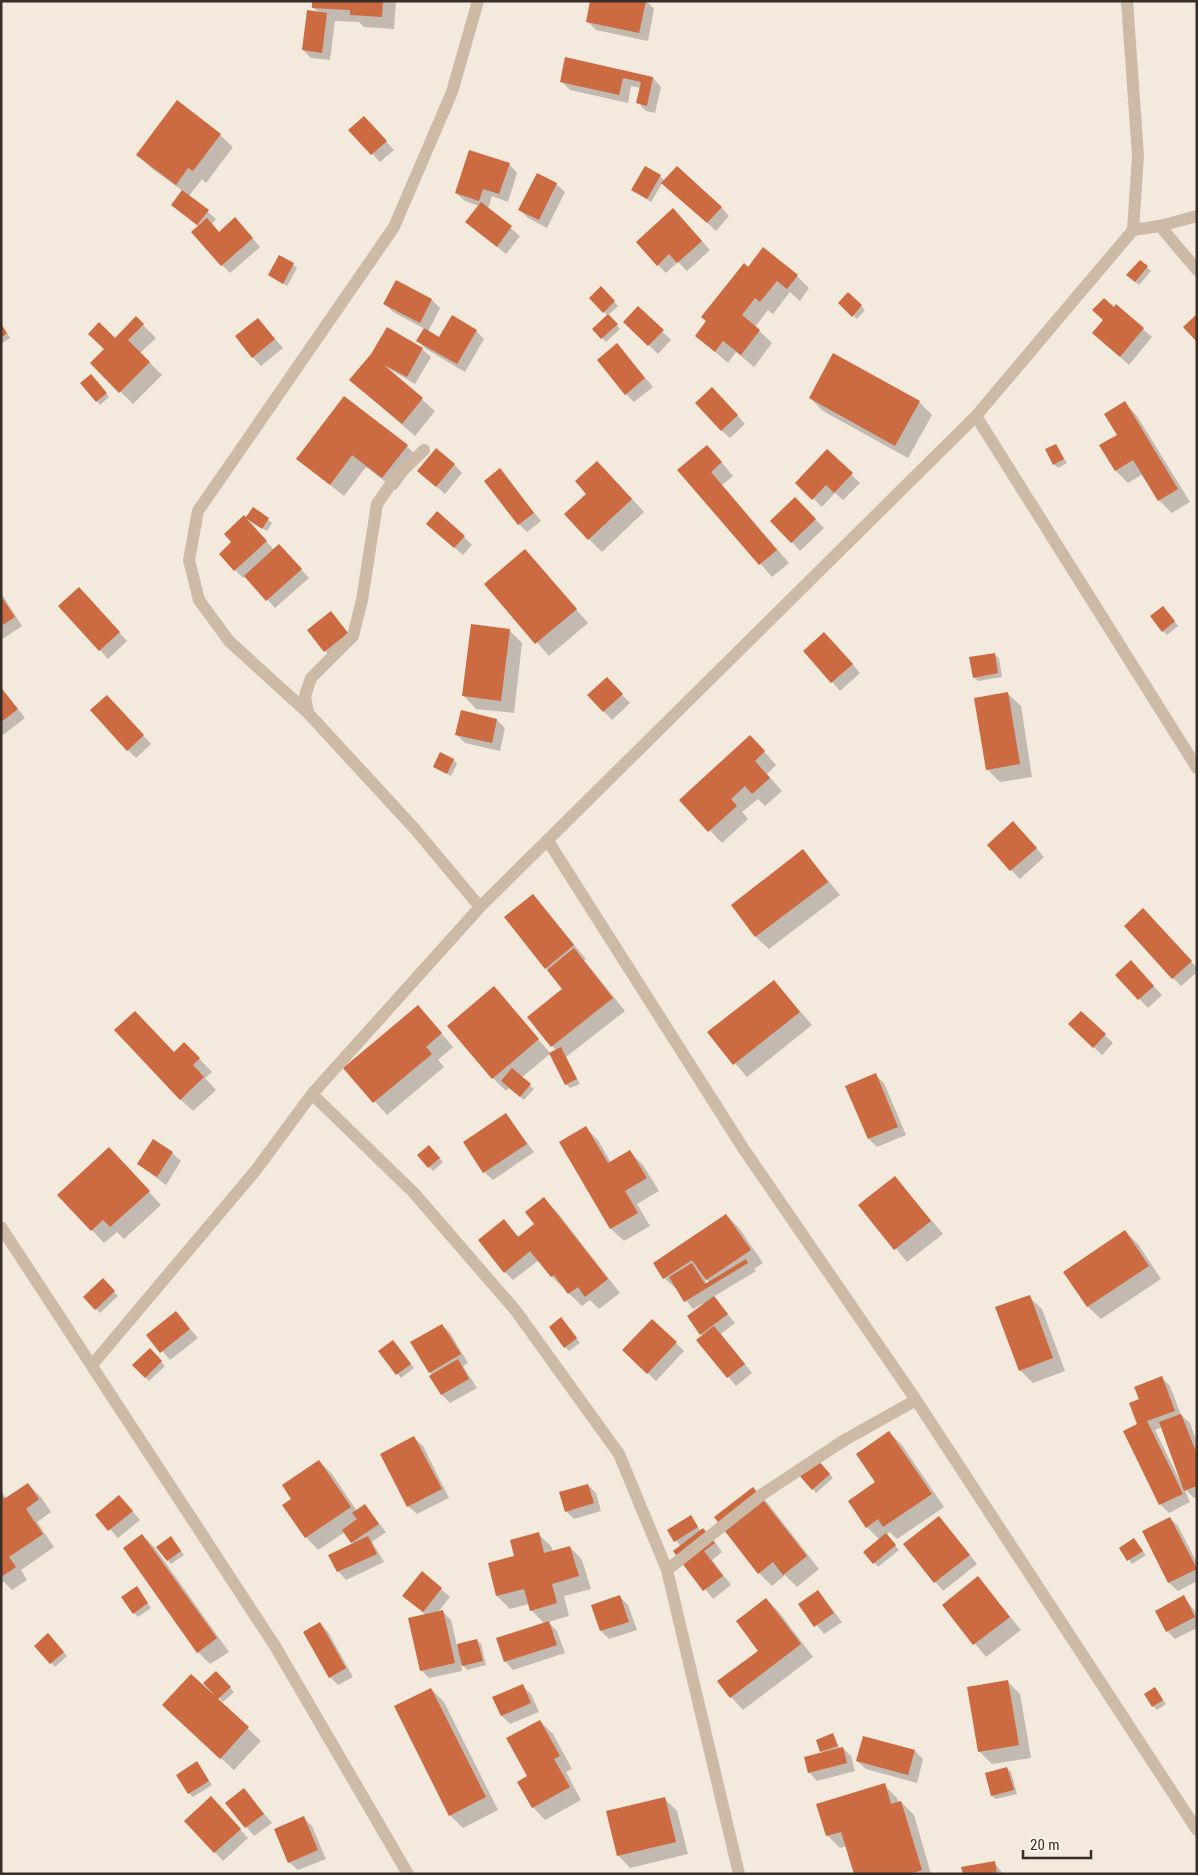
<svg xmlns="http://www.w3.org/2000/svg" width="1198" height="1875" viewBox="0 0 1198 1875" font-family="'Roboto Condensed',sans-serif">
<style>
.shadow{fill:#0003;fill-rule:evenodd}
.building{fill:#cc6a41}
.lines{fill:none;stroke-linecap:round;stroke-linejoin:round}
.service{stroke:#ccbaa7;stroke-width:12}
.minor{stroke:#ccbaa7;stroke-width:12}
.tertiary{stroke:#ccbaa7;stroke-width:12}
</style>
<rect width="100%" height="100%" fill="#f3e9dc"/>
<path class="shadow" d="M313,1H396L394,29L364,27L359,22L335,21L330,60L311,58L303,50L319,13L313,7Z
M592,1H646L654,9L648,41L596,30L587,21Z
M566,58L653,78L661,87L655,113L646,111L638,103L641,88L631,86L628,103L570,90L561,81Z
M372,126L394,150L380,162L350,130Z
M220,135L233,147L206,183L202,179L189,196L216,219L212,224L219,233L243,227L260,247L230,273L222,265L199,227L173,204L183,191L151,168L138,155Z
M509,164L517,173L508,202L492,196L488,209L520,236L506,254L467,222L479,206L465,201L456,193Z
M660,176L665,181L721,207L729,216L716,231L663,182L651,202L633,190Z
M556,184L565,192L547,228L528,218L520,210Z
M681,218L710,250L687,271L678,262L666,273L658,265Z
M1140,261L1151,271L1139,285L1132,279Z
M293,264L297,268L287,286L270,275Z
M748,268L797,276L809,288L800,301L790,292L773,314L768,310L755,327L772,343L754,367L736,352L728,363L697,336Z
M396,281L432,300L440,308L428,332L440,339L476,331L484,339L465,372L426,349L418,341L425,329L393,312L385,304Z
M601,288L618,306L608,315L620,329L606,342L594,329L608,316L591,298Z
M848,294L865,310L857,319L840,303Z
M1116,306L1152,337L1129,365L1093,333Z
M638,308L671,340L658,354L625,322Z
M136,318L156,338L140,353L162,375L133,404L91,363Z
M258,319L283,348L261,366L253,357Z
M1,324L10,338L1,344Z
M617,345L653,387L634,402L626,394Z
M422,349L431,357L415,384L383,365L435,411L415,436L351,380L371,356Z
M95,379L109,397L100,405L97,401Z
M721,397L745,424L730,438L721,430Z
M810,398L919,402L932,415L908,458L823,411Z
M1125,403L1137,416L1190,502L1172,513L1159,500L1143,474L1128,483L1116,471L1101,446L1118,435Z
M1056,445L1067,463L1058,468L1054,464Z
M407,446L419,459L396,490L366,467L344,496L298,459Z
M827,451L860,483L843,500L835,493L822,507L797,483Z
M719,459L733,476L722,485L789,563L772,577L679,470Z
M454,464L462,473L445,494L419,471Z
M500,470L541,521L527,532L519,524Z
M610,475L644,512L602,552L589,539Z
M803,507L824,528L800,551L792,542Z
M253,509L272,523L267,531L246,519Z
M252,525L274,550L287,554L309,578L275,608L246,576L243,578L235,570L233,542Z
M436,532L464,537L472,545L463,555Z
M525,551L588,623L549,656L486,584Z
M1,593L22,626L1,640Z
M88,597L127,641L108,659L100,650Z
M1167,612L1178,626L1167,635L1163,631Z
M331,613L356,642L333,660L309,631Z
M509,630L522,643L514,713L476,709L464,696Z
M833,642L860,673L840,691L805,651Z
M995,655L999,658L1002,677L978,681L974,677Z
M607,679L630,703L612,720L589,696Z
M1,687L25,718L3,735L1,733Z
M1008,694L1021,706L1032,777L1000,782L987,769Z
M116,705L151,744L136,758L128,750Z
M497,720L505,728L500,751L465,743L457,735Z
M763,750L776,765L767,774L782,791L765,806L758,799L742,812L748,819L722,843L681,800Z
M454,760L457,764L451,776L435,767Z
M1021,831L1044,857L1020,879L988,845Z
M803,850L840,895L769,949L756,937L733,906Z
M533,896L586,959L584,960L625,1011L566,1057L580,1084L570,1088L566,1084L551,1053L521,1078L534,1089L524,1100L509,1088L506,1091L493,1078L494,988L551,1054L556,1051L552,1046L564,990L546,968Z
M1151,918L1197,968V972L1181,986L1173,978Z
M1139,970L1162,995L1148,1008L1117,975Z
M774,981L812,1025L747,1077L709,1033Z
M418,1006L453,1047L438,1060L444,1067L387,1115L345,1068Z
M1081,1012L1113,1043L1102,1055L1070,1024Z
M184,1043L212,1072L205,1078L216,1090L193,1111L180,1099L174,1053Z
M875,1075L884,1083L906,1135L877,1147L869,1139Z
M506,1114L534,1152L493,1180L484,1172Z
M586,1128L598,1140L611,1163L630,1152L643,1165L659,1191L637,1204L650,1226L624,1241L611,1229L560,1142Z
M433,1150L443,1162L433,1171L419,1155Z
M172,1153L181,1161L166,1185L138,1164Z
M122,1162L161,1205L124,1239L117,1232L104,1243L59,1195Z
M895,1177L943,1234L907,1262L860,1205Z
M544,1199L557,1212L620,1293L599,1309L590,1300L582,1306L552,1277L539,1260L513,1280L505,1272L504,1221L519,1237L536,1224Z
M726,1215L739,1228L763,1263L754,1269L756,1271L713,1297L735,1323L721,1334L752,1373L736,1386L698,1340L703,1336L701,1334L704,1303L693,1309L678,1290L664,1278L654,1264ZM703,1275L710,1283L707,1284Z
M1125,1231L1138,1244L1161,1279L1101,1319L1088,1307L1065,1272Z
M103,1280L118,1296L100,1313L85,1297Z
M1029,1297L1042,1309L1065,1371L1033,1383L1020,1370Z
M176,1313L198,1338L170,1360L148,1335Z
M565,1323L580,1343L569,1351L565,1347Z
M442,1325L450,1333L468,1363L463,1366L477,1388L450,1403L442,1395L430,1372Z
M676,1343L684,1351L656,1381L624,1350Z
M397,1345L414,1368L401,1378L380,1351Z
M150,1350L165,1366L149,1381L134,1365Z
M1162,1378L1170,1386L1181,1415L1190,1423L1197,1443V1497L1194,1498L1184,1488L1190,1502L1169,1513L1160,1504L1139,1425L1140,1400ZM1162,1427L1183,1484L1182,1485L1155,1430Z
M889,1432L902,1445L944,1507L897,1539L890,1532L886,1535L899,1550L878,1567L865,1552L880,1540L867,1527L849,1501L877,1482Z
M414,1438L423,1446L449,1498L417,1514L408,1506Z
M319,1461L332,1474L357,1511L365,1506L386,1532L372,1542L384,1562L346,1580L338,1571L354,1544L345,1532L318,1550L306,1537L293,1499Z
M821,1464L833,1478L816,1493L813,1489Z
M28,1484L41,1497L51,1512L37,1522L54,1547L21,1570L27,1580L12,1590L4,1582L1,1583V1491L7,1499Z
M588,1485L596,1493L601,1511L574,1519L566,1511Z
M753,1489L766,1501L819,1569L797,1587L785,1575L772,1586L759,1573L716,1518Z
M127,1505L140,1520L118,1538L97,1515Z
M690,1516L701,1531L712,1538L722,1552L712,1560L731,1585L713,1599L675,1551L681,1547L668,1531Z
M939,1517L977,1564L943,1591L905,1544Z
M1170,1518L1178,1526L1197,1563V1581L1178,1591L1169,1583L1144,1531Z
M538,1534L551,1546L553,1552L570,1547L582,1560L591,1589L564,1596L569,1616L548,1622L557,1631L565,1653L513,1670L505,1661L545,1624L531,1610L529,1604L510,1609L497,1596L489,1564L516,1557Z
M142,1535L155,1548L229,1652L210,1664L198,1652Z
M1134,1540L1146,1555L1132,1564L1121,1549Z
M174,1542L184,1555L171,1564L168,1560Z
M422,1573L450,1597L438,1612L442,1611L451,1620L457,1646L477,1641L481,1644L486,1665L467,1670L461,1663L462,1671L429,1678L421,1670L426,1615L404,1596Z
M978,1578L1021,1630L986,1657L943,1605Z
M137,1588L151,1608L138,1617L134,1613Z
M818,1591L842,1622L824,1634L800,1604Z
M620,1597L628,1605L637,1630L609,1639L601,1631Z
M1184,1597L1197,1614V1628L1175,1639L1167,1631Z
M766,1599L779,1612L813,1657L743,1710L731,1697L760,1651Z
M320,1624L328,1632L353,1677L338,1685L330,1677Z
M52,1639L67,1656L55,1667L36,1646Z
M216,1672L234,1692L223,1702L205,1683Z
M191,1676L261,1741L234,1770L176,1718Z
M1007,1681L1020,1694L1031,1758L992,1764L979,1751Z
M522,1686L531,1694L539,1712L510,1724L502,1716L494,1698Z
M431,1689L444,1702L498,1810L463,1828L450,1815Z
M1158,1693L1166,1704L1157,1710L1153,1706Z
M540,1721L553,1734L572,1769L566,1772L581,1800L545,1820L533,1807L529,1777Z
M832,1734L840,1749L843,1748L851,1756L855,1771L817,1781L809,1772L823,1753L817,1740Z
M915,1751L923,1759L917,1783L866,1769L857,1761Z
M200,1767L212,1785L193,1797L189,1793Z
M1007,1768L1011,1772L1017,1794L996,1799L992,1796Z
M884,1785L897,1798L899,1803L901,1802L914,1815L931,1874H855L847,1846L840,1848L827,1835Z
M244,1790L272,1823L254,1836L227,1803Z
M664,1798L677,1811L688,1854L630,1868L618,1855Z
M219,1806L248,1838L223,1861L186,1821Z
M303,1818L312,1826L326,1859L298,1870L289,1862Z
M994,1862L1003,1874H964Z"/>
<path class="building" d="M312,1H383L382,17L350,15V10L312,8Z
M590,1H646L639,33L586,22Z
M307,10L327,13L322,53L302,50Z
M565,57L653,77L647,106L636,103L641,82L623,78L619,95L560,82Z
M177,100L221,134L193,171L188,168L176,185L136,155Z
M364,116L387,141L371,155L348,130Z
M469,150L510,163L499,194L483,189L479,201L455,193Z
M645,166L661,175L647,199L631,190Z
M677,166L722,207L707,223L661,183Z
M537,173L557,183L539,220L518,210Z
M182,190L209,210L197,225L171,205Z
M481,202L512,226L497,247L465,222Z
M673,208L702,241L677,263L669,254L657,266L636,242Z
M235,217L253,238L221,266L191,232L207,218L219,232Z
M763,247L798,275L787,289L777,281L760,302L755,298L742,315L760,330L741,355L723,341L715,352L695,336L706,321L701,317L744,263L748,267Z
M279,255L294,263L283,284L268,275Z
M1140,260L1148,266L1135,282L1126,275Z
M396,280L432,299L420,323L383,304Z
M601,286L615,301L603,313L589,298Z
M848,292L862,305L852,317L838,303Z
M1104,298L1114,307L1116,304L1144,328L1120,357L1092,333L1103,320L1092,310Z
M638,306L664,330L648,346L623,322Z
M608,314L618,324L601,339L592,329Z
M1197,314V342L1183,327Z
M452,315L477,330L457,364L416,341L424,328L439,337Z
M136,316L144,324L128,340L150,362L119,393L90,363L104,349L88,334L99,322L115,338Z
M258,318L275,339L252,358L235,336Z
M1,324L7,333L1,338Z
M387,327L423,348L407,377L384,365L423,398L402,424L349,380L371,354Z
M617,343L645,378L625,395L597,360Z
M833,353L920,401L895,446L809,398Z
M91,374L107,393L96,402L80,383Z
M712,387L738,415L721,431L695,403Z
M344,396L408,445L382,478L352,455L330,485L296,459Z
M1125,401L1178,489L1158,501L1133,460L1115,471L1099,445L1117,435L1104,414Z
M1056,444L1064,459L1053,465L1045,449Z
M707,445L722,462L711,472L777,550L759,565L677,470Z
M436,448L455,464L436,487L417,471Z
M827,449L853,473L834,493L826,485L812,500L795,483Z
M597,461L632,499L588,540L564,514L586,494L575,481Z
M500,468L534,513L518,525L484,481Z
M795,497L816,519L791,543L770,521Z
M253,507L269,518L262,529L246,518L267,541L234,571L219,554L231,542L224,534L244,515L246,517Z
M437,511L465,536L454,548L426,524Z
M279,544L302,569L266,601L244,576Z
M525,549L577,609L535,644L484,584Z
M79,587L120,632L99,651L58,606Z
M1,596L15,617L1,626Z
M1163,606L1175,621L1162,632L1150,616Z
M331,611L348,633L324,652L307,630Z
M471,624L510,629L501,701L462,696Z
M824,632L853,664L831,683L803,651Z
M995,653L998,673L973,678L969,657Z
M607,677L623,694L603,712L587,695Z
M1,688L18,709L1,722Z
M1008,692L1020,764L986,770L974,698Z
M107,695L144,735L127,751L90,710Z
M461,710L497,719L492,743L455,735Z
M750,735L765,751L755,761L770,778L752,794L745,786L731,799L737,806L708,832L679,800Z
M440,752L454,759L447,774L433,767Z
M1013,821L1037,848L1010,871L987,845Z
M803,849L828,882L755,937L731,905Z
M533,894L574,945L545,969L504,917Z
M1143,908L1192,961L1172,979L1124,926Z
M574,948L613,998L551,1047L527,1017L562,989L547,970Z
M1131,960L1154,986L1138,1000L1115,975Z
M774,980L800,1012L733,1065L707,1032Z
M494,986L539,1039L492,1079L447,1026Z
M418,1005L442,1033L426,1047L432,1054L373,1103L343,1068Z
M135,1011L174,1052L184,1042L200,1058L193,1065L204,1077L180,1100L114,1030Z
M1081,1011L1106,1034L1093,1048L1068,1024Z
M561,1047L577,1079L565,1085L549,1053Z
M512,1068L531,1084L520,1097L501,1081Z
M876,1073L898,1127L868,1139L845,1086Z
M506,1113L527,1144L483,1173L463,1142Z
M586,1126L608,1163L630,1150L647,1178L625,1191L638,1213L610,1229L559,1142Z
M153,1139L173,1152L157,1177L137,1164Z
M429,1145L440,1158L428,1168L417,1155Z
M109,1147L150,1191L110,1227L103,1220L91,1231L57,1195Z
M895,1176L931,1221L894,1250L858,1205Z
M544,1197L608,1279L585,1297L578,1287L568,1294L554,1275L551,1277L530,1251L504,1273L478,1240L504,1219L518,1237L534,1224L525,1212Z
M726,1214L751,1250L706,1280L692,1260L663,1279L653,1263Z
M1125,1230L1149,1266L1087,1307L1063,1272Z
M746,1259L748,1263L684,1302L669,1277L692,1263L705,1284Z
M103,1278L115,1291L95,1310L83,1297Z
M1030,1295L1053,1358L1019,1371L995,1307Z
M714,1296L728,1314L700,1335L687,1316Z
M176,1311L190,1329L160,1353L146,1335Z
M561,1317L577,1338L564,1348L549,1327Z
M652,1319L677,1342L647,1374L622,1350Z
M442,1324L461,1354L429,1373L410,1342Z
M714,1326L745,1364L727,1378L696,1340Z
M393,1340L411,1364L396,1375L378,1351Z
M150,1348L162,1361L145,1378L132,1365Z
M458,1359L469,1379L441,1395L429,1376Z
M1162,1376L1175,1411L1147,1421L1183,1494L1159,1505L1123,1431L1137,1424L1129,1403L1139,1399L1134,1387Z
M1181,1414L1197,1454V1486L1184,1491L1159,1422Z
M889,1431L932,1494L883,1527L878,1519L866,1528L848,1501L875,1482L856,1454Z
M414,1436L442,1489L407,1507L380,1454Z
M817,1459L830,1474L812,1490L799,1475Z
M319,1460L351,1507L305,1538L282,1505L291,1499L282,1485Z
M28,1483L39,1499L26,1509L43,1534L9,1557L16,1567L1,1577V1494L4,1499Z
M588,1484L594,1503L565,1512L559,1492Z
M753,1487L807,1556L783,1575L773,1562L758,1574L714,1517Z
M119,1495L133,1511L108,1531L95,1515Z
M365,1504L379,1524L351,1543L342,1530L357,1519L352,1513Z
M691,1515L698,1527L674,1542L667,1530Z
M939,1516L970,1555L934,1583L903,1544Z
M1170,1517L1197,1569L1168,1583L1142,1531Z
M703,1528L715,1543L704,1551L723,1576L703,1591L673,1551Z
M539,1532L544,1553L570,1546L579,1576L552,1584L557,1603L530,1611L524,1589L496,1596L488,1563L514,1556L510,1540Z
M886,1533L896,1545L873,1564L863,1552Z
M142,1534L217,1638L197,1653L123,1548Z
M171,1536L181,1551L167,1561L156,1547Z
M368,1536L377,1554L337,1572L328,1555Z
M1134,1538L1143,1551L1127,1561L1119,1548Z
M422,1571L442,1588L423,1612L402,1596Z
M978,1576L1010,1617L973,1645L942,1605Z
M137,1586L148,1603L133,1614L121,1597Z
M818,1590L834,1613L814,1627L798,1604Z
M620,1595L629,1622L600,1631L591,1605Z
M1184,1595L1195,1617L1166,1632L1155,1611Z
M766,1598L801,1644L730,1698L717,1681L758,1651L736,1621Z
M443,1610L455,1663L420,1671L408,1618Z
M549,1621L557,1645L504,1662L496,1638Z
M320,1622L346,1668L329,1678L303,1632Z
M48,1633L64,1652L50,1664L34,1646Z
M477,1639L483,1661L462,1666L457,1644Z
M216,1671L231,1687L218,1699L203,1683Z
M191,1674L249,1727L220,1759L162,1705Z
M1008,1680L1019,1745L978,1752L967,1687Z
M523,1684L531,1703L501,1716L492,1697Z
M1155,1687L1163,1700L1152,1707L1144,1694Z
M431,1688L486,1797L449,1816L394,1706Z
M540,1720L560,1756L554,1759L570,1787L532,1808L517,1782L527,1776L506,1738Z
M833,1733L838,1746L820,1752L816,1740Z
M863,1736L915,1750L908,1775L856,1761Z
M843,1747L847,1763L808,1773L804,1757Z
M197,1761L209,1781L188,1794L176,1775Z
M1007,1767L1014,1790L991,1796L985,1773Z
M885,1783L891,1804L901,1801L922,1870L910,1874H854L841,1832L826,1836L816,1804Z
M244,1788L264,1814L245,1828L225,1803Z
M211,1796L241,1829L214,1853L184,1821Z
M665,1797L676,1842L617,1856L606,1811Z
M304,1816L318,1850L288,1863L274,1829Z
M995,1861L997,1874H963L961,1867Z"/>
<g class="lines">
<path class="service" d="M1160,226L1197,270"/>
<path class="minor" d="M478,1L452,92L394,227L198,511L189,560L199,600L229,641L308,713L414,828L480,907
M1133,230L1160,226L1197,216
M976,416L1197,768
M308,713L305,696L311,678L353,636L362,600L377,504L395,478L424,450
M548,841L743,1148L916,1400L1197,1830
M312,1094L414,1193L516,1311L619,1454L667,1570L739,1874
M92,1365L256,1170L312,1094L480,907L976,416L1133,230L1138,156L1127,1
M667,1570L764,1493L843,1441L916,1400"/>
<path class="tertiary" d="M1,1227L275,1646L408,1874"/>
</g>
<rect width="1198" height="1875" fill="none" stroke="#382e28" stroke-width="5"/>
<path d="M1023 1850v8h68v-8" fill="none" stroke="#382e28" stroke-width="2.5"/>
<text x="1030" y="1850" font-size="15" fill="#382e28" stroke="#fbf3e8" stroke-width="4" paint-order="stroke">20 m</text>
</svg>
